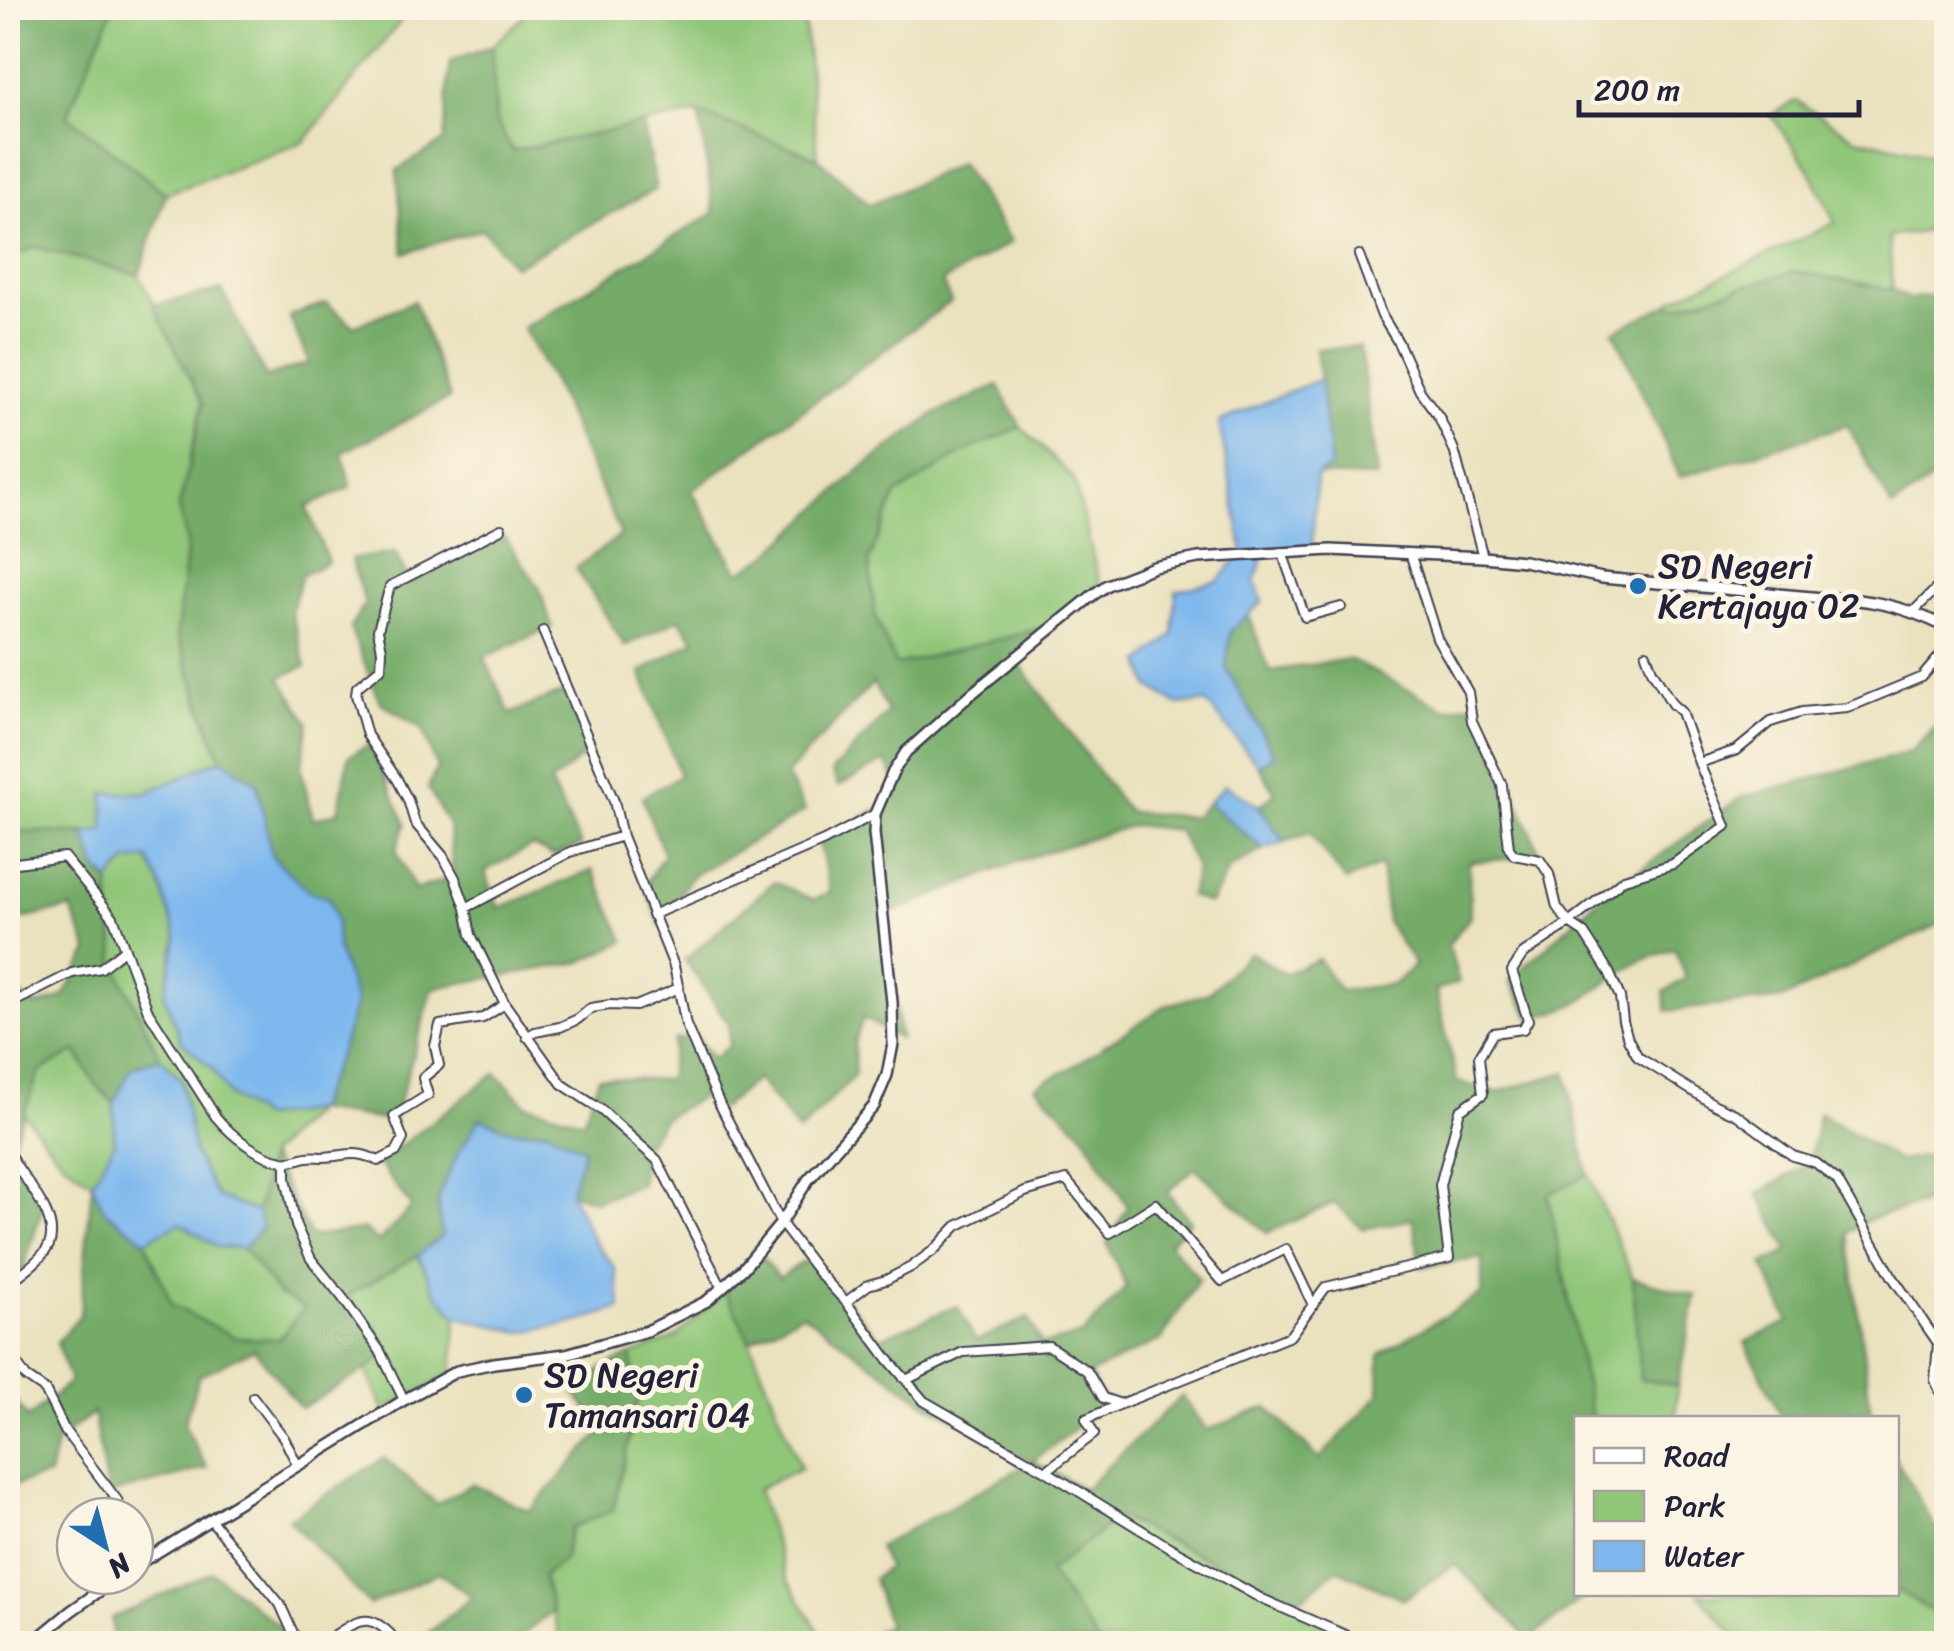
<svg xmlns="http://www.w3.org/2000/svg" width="1954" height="1651" viewBox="0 0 1954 1651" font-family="Sriracha,sans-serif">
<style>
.green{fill:#90c678;stroke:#59745a;stroke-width:2.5}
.forest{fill:#74ab68;stroke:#4b6652;stroke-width:2.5;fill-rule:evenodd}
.water{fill:#7cb7ee;stroke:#4f6c94;stroke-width:2.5}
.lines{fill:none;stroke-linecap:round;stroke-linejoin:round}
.minor-casing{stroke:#403f4f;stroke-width:12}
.tertiary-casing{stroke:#403f4f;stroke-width:14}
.minor{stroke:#fff;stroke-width:8}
.tertiary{stroke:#fff;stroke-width:9}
.poi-dot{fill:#1f6fb2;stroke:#fcf5e5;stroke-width:4}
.labels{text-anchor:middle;stroke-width:10;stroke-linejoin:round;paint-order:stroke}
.poi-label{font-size:35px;fill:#22223b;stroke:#fcf5e5;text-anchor:start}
</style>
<rect width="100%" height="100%" fill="#fcf5e5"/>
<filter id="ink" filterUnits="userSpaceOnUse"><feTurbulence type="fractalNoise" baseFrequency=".01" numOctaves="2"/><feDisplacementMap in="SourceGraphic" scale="20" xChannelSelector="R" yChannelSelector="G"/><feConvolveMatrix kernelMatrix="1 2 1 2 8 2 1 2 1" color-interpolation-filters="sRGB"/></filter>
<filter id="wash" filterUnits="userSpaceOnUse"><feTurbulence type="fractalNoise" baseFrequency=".0048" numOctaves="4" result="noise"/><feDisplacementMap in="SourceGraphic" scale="40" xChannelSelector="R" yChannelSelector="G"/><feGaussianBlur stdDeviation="2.25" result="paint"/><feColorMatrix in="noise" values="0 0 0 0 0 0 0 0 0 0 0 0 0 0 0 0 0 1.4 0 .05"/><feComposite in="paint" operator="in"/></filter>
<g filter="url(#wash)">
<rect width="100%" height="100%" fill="#eae1be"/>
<path class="green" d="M113,8H411L304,142L166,194L67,116Z
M528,8H803L818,158L699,113L513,151L496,122L492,46L521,19Z
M1796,101L1855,138L1946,157V178L1933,179L1937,191L1946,195V249L1942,250L1940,230L1889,236L1893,290L1795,271L1677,306L1668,304L1673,299L1835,223L1809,169L1771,115Z
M35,247L139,275L203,403L179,507L187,543L177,634L201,708L221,759L147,793H105V831C72,836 40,829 8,833V259Z
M1021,427L1074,479L1100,585L1048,627L896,665L875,617L869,561L896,495L964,452Z
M148,858L161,886L177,937L164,995L182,1042L212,1068L229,1095L262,1118L315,1110L269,1155L257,1212L217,1197L194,1153L181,1080L160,1058L115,964L109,881L128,861Z
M76,1051L95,1084L114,1103V1144L92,1183L59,1158L23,1113L39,1072Z
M1588,1174L1633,1278L1641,1379L1677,1386L1676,1418H1592L1548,1194Z
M180,1223L218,1247L243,1248L278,1294L305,1308L279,1339L236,1338L172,1305L145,1241Z
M418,1255L436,1293L457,1317L452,1373L384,1411L366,1370L383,1357L347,1296Z
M725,1291L750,1341L801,1468L757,1489L787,1579L826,1643H561L543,1576L563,1561L571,1528L638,1400L631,1355L675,1338Z
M1118,1517L1298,1601L1356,1643H1098L1048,1572Z
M1897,1590L1946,1620V1643H1905L1897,1638L1810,1639L1790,1644L1741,1643L1699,1594H1896Z"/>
<path class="forest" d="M8,8H113L67,115L166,194L139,275L36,247L8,259Z
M492,46L496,121L512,151L643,124L656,189L514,266L482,229L404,253L397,170L444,141L450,62Z
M699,113L818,158L870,205L960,163L1011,242L942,282L951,301L692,491L739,573L768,555L862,468L935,414L998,385L1021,427L964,452L896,495L869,560L875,617L896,665L1048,627L1015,658L1128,812L1194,817L1208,803L1264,849L1229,869L1210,904L1190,896L1196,868L1178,830L1133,825L1024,859L885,915L900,1039L863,1018L854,1044L855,1075L799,1132L757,1079L720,1109L706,1094L663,1119L642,1150L641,1184L595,1201L570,1192L584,1149L547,1130L513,1131L438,1198L442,1236L418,1255L347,1296L379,1331L383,1357L366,1370L301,1408L254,1349L199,1376L184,1424L207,1468L108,1495L93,1413L57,1441L49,1475L8,1487V1392L28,1418L70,1382L57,1342L80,1315L92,1183L104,1210L145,1241L172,1305L236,1338L279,1339L304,1308L278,1294L243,1248L262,1227L257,1212L269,1155L311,1237L364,1229L378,1242L412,1207L378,1163L496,1073L525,1104L583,1121L599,1077L668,1080L674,1040L696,1037L713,1059L729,1046V1024L685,960L774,882L814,900L830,892L819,842L886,804L895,780L886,761L838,786L832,771L888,712L873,683L786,775L805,811L692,876L660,925L645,885L664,854L642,797L680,776L641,672L695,640L679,619L625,646L576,568L621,535L555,387L523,328L714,213Z
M1795,271L1893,290L1909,299L1946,294V505L1933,479L1892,508L1847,425L1680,477L1614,331L1668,304L1677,306Z
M222,290L266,377L309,363L289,316L326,303L354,326L414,301L450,398L342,453L351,487L307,507L328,562L301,576L291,613L306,666L280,677L309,723L301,769L313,819L338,812L349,756L370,744L406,824L396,850L415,890L453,877L449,827L428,788L437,767L422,729L380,702L350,628L365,604L351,559L395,553L410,582L504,537L539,587L552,627L484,657L510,714L566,691L590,751L550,783L581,845L553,856L532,846L485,871L499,908L593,870L625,941L581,962L433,988L393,1121L315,1110L340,1052L356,1002L337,948L336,920L272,856L257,783L221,759L177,634L187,543L179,507L203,403L153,305Z
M1360,347L1377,477L1317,475L1331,467L1316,349Z
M1248,614L1270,671L1349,659L1446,709L1476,703L1541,856L1469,862L1470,917L1448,945L1459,982L1436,990L1457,1082L1497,1092L1566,1072L1588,1174L1548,1195L1592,1418H1576V1594H1589L1529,1639L1455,1564L1404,1599L1337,1569L1298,1601L1118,1517L1049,1572L1098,1643H874L870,1634L888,1625L873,1579L888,1567L878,1547L1031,1462L924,1402L802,1313L750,1341L725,1291L756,1250L779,1278L809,1258L880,1338L957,1306L976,1341L1028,1318L1042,1345L1082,1335L1126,1287L1107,1243L1128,1207L1083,1133L1035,1086L1069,1069L1165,1006L1209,993L1250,952L1284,974L1318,959L1340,991L1394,984L1415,965L1387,922L1381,865L1346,881L1310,833L1284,842L1259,806L1275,793L1259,766L1274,755L1226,668L1230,630ZM1195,1168L1267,1233L1334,1203L1363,1229L1413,1219L1421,1267L1482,1258V1294L1380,1354L1379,1395L1319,1459L1267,1407L1207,1430L1182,1396L1084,1489L1033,1461L1105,1405L1090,1374L1162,1339L1199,1279L1169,1244L1190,1221L1167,1192Z
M1946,717V921L1782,999L1667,1011L1664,992L1686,978L1675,949C1660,954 1643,958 1630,967C1593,990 1577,1012 1530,1017L1510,980L1594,903L1740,798L1910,752Z
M26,831L85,834L97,869L109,881L115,964L160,1058L131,1068L114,1103L95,1084L76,1051L39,1072L9,1153L45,1200L21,1276L8,1285V987L37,1006L63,997L89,951L71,908L17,920L8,953V833Z
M1938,1104H1946V1197L1872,1218L1848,1233L1871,1413L1874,1418H1782L1745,1342L1789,1322L1763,1264L1789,1251L1758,1194L1809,1163L1819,1113L1899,1161L1939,1154Z
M1633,1278L1696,1296L1677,1386L1640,1379Z
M631,1355L638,1400L613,1510L571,1528L563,1561L543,1576L553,1611L515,1641L507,1644L416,1643L472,1597L439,1572L370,1605L288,1519L384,1458L437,1504L472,1484L529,1511L604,1429L574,1392L603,1368Z
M1896,1459L1944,1543L1946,1542V1620L1897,1590Z
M212,1572L300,1643H113L112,1618Z"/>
<path class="water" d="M1320,379L1331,467L1317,475L1312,546L1265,551L1255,580L1262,602L1230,631L1226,668L1274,755L1259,766L1206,702L1178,705L1149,686L1141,663L1173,635L1176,591L1219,581L1243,550L1219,422Z
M221,759L257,783L272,856L308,891L329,898L336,920L337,948L356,1002L340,1052L315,1110L262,1118L229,1095L212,1068L182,1042L164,995L177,937L161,886L148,858L128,861L109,881L97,869L85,834L105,830L104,793H147Z
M1225,785L1259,806L1284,842L1264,849L1208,803Z
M160,1058L181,1080L194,1153L217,1197L257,1212L262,1227L243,1248L218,1247L180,1223L145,1241L104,1210L92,1183L114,1144V1103L131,1068Z
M480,1118L513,1131L547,1130L584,1149L570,1192L593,1240L615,1268L621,1308L575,1323L521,1332L457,1317L436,1293L418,1255L442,1236L438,1198L457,1155Z"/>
</g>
<g filter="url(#ink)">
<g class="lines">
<defs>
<path id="minor" d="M1359,255L1382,316L1398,342L1420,391L1439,417L1454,450L1483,557
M501,529L390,586L378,630L382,650L381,668L357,687L356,695L367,735L397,779L408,800L415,823L443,856L455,878L466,908L471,935L505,1004L562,1084L600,1109L657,1160L722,1288
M1282,552L1305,617L1341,607
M1410,553L1437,638L1468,692L1472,721L1502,785L1509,848L1514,855L1540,860L1549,874L1557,907L1569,923L1584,933L1609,972L1620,997L1623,1021L1628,1039L1638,1057L1715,1105L1737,1115L1793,1156L1816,1163L1837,1180L1892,1276L1938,1343L1935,1380L1946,1405
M1914,611L1946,579
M543,631L614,801L622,836L674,966L686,1025L720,1105L781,1223L819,1273L846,1302L888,1359L924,1401L1046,1471L1169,1547L1262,1599L1345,1635L1356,1644
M1646,654L1652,670L1672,704L1681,712L1699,763
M8,864L64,857L113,917L148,1011L216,1117C232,1136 258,1157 283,1161C291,1163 299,1158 307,1157C312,1156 318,1157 323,1157C347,1156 355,1149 378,1161L396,1152L403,1139L394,1116L428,1095L423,1078L439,1065L435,1046L440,1025L483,1018L505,1004
M466,908L570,852L622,836
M652,915L824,841L875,814
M8,1010L14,1002L72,973L101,968L125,949
M527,1037L535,1032L560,1027L578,1019L591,1008L610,1005L636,1006L679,988
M8,1151C20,1177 61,1215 49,1245C42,1260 20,1274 8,1284
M286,1163V1178L296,1226L311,1259L342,1297L380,1351L404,1400
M846,1302L868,1285L886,1280L911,1267L934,1250L957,1226L1025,1192L1066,1180L1110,1233L1156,1204L1222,1281L1286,1249L1313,1305
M8,1350L26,1377L45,1390L65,1431L117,1500L122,1516
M906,1380L963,1352L1049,1346L1087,1371L1103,1398L1121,1404L1290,1336L1326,1287L1449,1258L1440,1185L1460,1110L1483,1094L1479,1057L1493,1033L1523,1029L1528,1020L1512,971L1523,954L1569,923L1624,879L1673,864L1726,826L1699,763L1737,750L1771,722L1802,712L1847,708L1922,677L1946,649
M253,1397L284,1438L298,1466
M1046,1471L1094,1434L1086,1419L1121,1404
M211,1520L280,1604L298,1644
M135,1544L144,1560
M320,1644C355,1625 366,1603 399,1644"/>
<path id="tertiary" d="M135,1566L404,1400L457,1371L494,1363L566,1354L647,1331L707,1301L743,1269L781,1223L808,1180L874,1106L887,1075L893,1044L892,1002L874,833L875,814L893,772L906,752L970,695L1093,595L1107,585L1154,567L1198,558L1331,550L1483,557L1524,561L1602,578L1823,598C1869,598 1906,607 1946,627
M31,1644L71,1611L121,1576"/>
</defs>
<use href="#minor" class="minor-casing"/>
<use href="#tertiary" class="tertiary-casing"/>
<use href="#minor" class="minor"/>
<use href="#tertiary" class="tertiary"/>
</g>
</g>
<g class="poi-dot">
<circle cx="1638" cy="586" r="10"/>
<circle cx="524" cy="1395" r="10"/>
</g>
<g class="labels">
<g class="poi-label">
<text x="1658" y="578">SD Negeri<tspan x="1658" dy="40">Kertajaya 02</tspan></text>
<text x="544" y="1387">SD Negeri<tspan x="544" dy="40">Tamansari 04</tspan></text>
</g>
</g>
<rect width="1954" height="1651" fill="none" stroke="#fcf5e5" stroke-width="40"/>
<rect x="1574" y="1416" width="325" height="180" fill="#fcf5e5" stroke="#a5a1a1" stroke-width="2.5"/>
<rect x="1594" y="1448" width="50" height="15" fill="#ffffff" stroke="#a5a1a1" stroke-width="2.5"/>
<text x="1664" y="1466" font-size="30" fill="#22223b">Road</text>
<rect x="1594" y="1491" width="50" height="30" fill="#90c678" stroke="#a5a1a1" stroke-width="2.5"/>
<text x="1664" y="1516" font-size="30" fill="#22223b">Park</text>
<rect x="1594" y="1541" width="50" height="30" fill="#7cb7ee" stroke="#a5a1a1" stroke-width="2.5"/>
<text x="1664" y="1566" font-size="30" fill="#22223b">Water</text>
<g transform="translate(105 1546) rotate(144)"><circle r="48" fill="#fcf5e5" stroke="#a5a1a1" stroke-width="2.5"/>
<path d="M0-8L18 38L0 25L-18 38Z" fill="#1f6fb2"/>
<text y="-15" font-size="28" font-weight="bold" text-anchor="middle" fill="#22223b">N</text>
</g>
<path d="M1579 100v15h280v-15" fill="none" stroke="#22223b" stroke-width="5"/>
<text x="1594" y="100" font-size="30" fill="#22223b" stroke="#fcf5e5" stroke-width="8" paint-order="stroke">200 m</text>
</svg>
